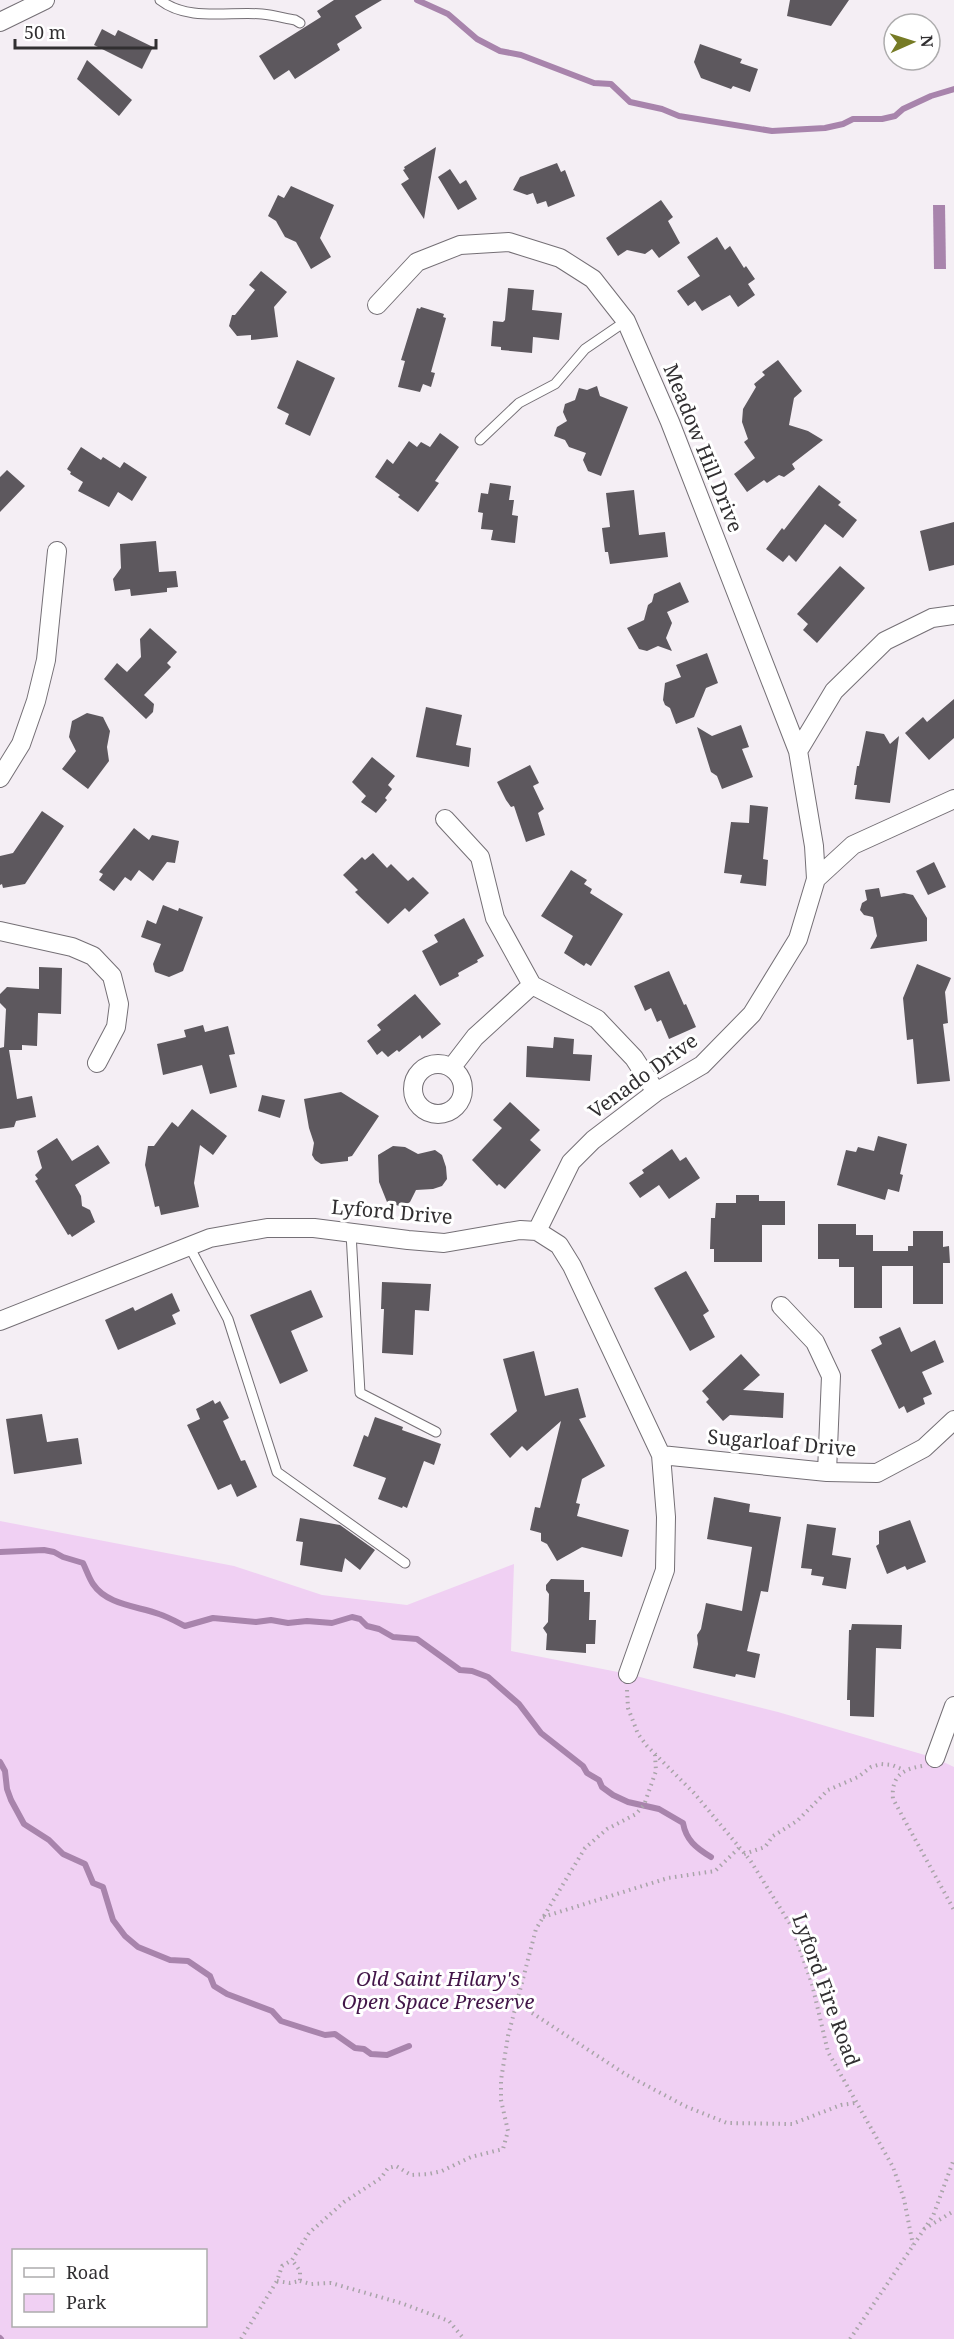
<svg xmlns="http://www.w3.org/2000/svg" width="954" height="2339" viewBox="0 0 954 2339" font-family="'Noto Serif',serif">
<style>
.green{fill:#f0d0f3;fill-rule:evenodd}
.water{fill:#a884ac}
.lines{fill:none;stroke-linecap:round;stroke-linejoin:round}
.stream{stroke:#a884ac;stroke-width:6}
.building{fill:#5d585e}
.service-casing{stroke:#746f75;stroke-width:11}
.minor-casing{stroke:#746f75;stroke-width:20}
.path{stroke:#a9a4a9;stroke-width:4;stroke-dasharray:1.5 4.5;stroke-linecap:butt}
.service{stroke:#fff;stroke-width:9}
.minor{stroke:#fff;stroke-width:18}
.labels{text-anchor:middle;stroke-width:6;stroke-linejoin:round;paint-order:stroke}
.street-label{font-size:20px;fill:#312f31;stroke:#fff}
.park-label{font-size:20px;font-style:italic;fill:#431649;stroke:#fff}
</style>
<rect width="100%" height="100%" fill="#f4eef4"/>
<path class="green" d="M0,1521L234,1566L322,1595L407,1605L514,1564L511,1651L628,1674L778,1712L935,1758L954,1767V2339H0ZM14,2250H206V2326H14Z"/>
<path class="water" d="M933,205H945L946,269H934Z"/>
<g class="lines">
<path class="stream" d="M417,0L448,14L477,39L500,51L521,55L594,83L611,84L630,102L662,109L679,116L772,131L825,128L843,124L853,119H882L895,116L903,109L931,96L954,89
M0,1552L44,1550L54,1552L63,1557L83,1563C86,1569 89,1578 93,1584C107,1605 137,1606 159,1614C168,1617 177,1622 185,1626L213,1618L256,1622L271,1620L288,1623L307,1621L332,1623L352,1617L360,1619L367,1626L379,1629L393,1637L417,1639L460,1670L472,1671L488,1677L519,1704L541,1733L583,1766L587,1773L599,1780L602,1787L613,1795L628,1802L659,1809L683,1823C686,1840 696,1848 711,1857
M0,1762L5,1771L7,1789L11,1800L24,1824L49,1840L63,1854L85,1864L93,1883L103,1887L113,1920L125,1936L138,1947L170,1960L188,1961L210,1976L214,1986L227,1994L272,2011L281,2021L325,2035L335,2034L355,2048L364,2049L371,2054L387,2055L409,2046
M0,2338L1,2339"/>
</g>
<path class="building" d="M334,0H382L355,16L362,28L337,44L340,50L295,79L289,70L274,80L259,56L321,17L317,11Z
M790,0H849L831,26L787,16Z
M102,29L115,36L118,30L153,47L142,69L94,45Z
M700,44L742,59L740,63L758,69L750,92L733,86L731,89L701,78L694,62Z
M87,60L132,100L119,116L77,79Z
M436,147L424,219L401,184L409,179L403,170L405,169L404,167Z
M557,163L561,172L565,170L575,196L548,207L546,201L537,204L533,193L527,195L513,190L520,177Z
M450,169L460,184L466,180L477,199L458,210L438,177Z
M291,186L334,205L320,238L331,257L311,269L296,242L285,237L276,221L268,216L278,195L284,198Z
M661,200L673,217L668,221L680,243L659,258L652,249L645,254L627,250L618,256L606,238Z
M717,237L725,250L730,246L744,268L746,266L755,279L748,284L755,295L738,307L730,295L702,311L695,301L688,306L677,291L700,276L687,257Z
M261,271L287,292L274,307L278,337L251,340V335L237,336L229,326L232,315H235L255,290L249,285Z
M508,288L534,290L532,310L562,313L559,340L533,337L532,353L501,350V347L491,346L493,321L503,322L505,320Z
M421,307L444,314L443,317L446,318L431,372L435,373L431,387L423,384L420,392L398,387L405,361L401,360L417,308L420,309Z
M297,360L335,378L310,436L285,424L289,414L277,408Z
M778,360L802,391L794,398L789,425L808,431L823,440L792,464L795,469L784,477L779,475L767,483L764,480L747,492L734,474L755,458L744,442L748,439L742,422L743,409L756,387L754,384L765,375L762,372Z
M597,386L600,396L628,407L601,476L588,471L583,460L586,453L569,447L565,440L554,436L557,427L567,421L563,412L565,404L575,400L579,388L587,390Z
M440,433L459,447L435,481L439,483L418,512L398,497L400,495L375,477L387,459L393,464L409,441L417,447L421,442L430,447Z
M81,447L101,460L103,457L120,468L124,462L147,477L132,501L118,492L109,507L78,491L83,482L70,474L71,472L67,469Z
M7,470L25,486L0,512V477Z
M490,483L511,486L509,500H514L512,515L518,516L515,543L491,540L493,530L481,529L483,513L478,512L481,493L488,494Z
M819,485L841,502L838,505L857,520L843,538L825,524L796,562L789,555L783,562L766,549L782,528L784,530Z
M634,490L639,535L665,532L668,557L610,564L608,552H605L602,528L610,527L606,493Z
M954,522V565L929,571L920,531Z
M156,541L159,572L176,571L178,587L167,588V592L131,596L130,589L115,591L113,579L121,568L120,544Z
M840,566L865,588L817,643L803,630L808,624L797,614Z
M680,582L689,602L667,612L672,623L666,638L672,651L658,646L647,651L639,649L627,628L644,620L648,605L652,602L654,594Z
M150,628L177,652L167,663L171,667L144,695L154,704L153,712L146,719L104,679L117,663L127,672L141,657L140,639Z
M707,653L718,683L706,688L694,717L676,724L670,708L665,705L663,700L665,683L681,677L676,665Z
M954,699V738L929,760L905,733L923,717L927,722Z
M426,707L462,715L456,745L471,748L469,767L416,757Z
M87,713L103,717L110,731L107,747L109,761L88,789L62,769L76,751L69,737L72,721Z
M741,725L749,747L742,749L753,777L722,789L717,776L711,772L697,727L712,736Z
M866,731L884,734L890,744L899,736L890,803L855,799L857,785H854L857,766H859Z
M372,757L395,776L388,785L392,789L385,798L387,800L376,813L361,802L366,796L352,782Z
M530,765L539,783L533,786L544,809L538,813L545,835L526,842L514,806L511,807L506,800L497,782Z
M750,805L768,807L763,859L768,860L766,886L740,883L742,875L724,873L731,822L749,823Z
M42,811L64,826L25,884L3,888L2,884L0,885V856L13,853Z
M134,828L149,840L152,835L179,841L175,863L167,862L153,881L139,870L131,881L125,877L114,891L99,880L103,874L99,872Z
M373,853L387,868L391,864L408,881L413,877L429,893L409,912L405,908L388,924L355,892L358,890L343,875L362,857L365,860Z
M934,862L946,887L928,895L916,871Z
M571,870L587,880L584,884L592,889L590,893L623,914L591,966L586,963L584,966L564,953L573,936L541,916Z
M879,888L881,897L904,893L913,895L927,918V941L870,949L877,936L873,917L864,915L860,910L862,903L867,900L865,890Z
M163,905L178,911L179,908L203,917L183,971L169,977L155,972L153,964L161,944L141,937L147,920L156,924Z
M464,918L484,956L477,960L478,962L458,973L459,976L440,986L422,951L438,942L434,935Z
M917,964L951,978L945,992L948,1023L943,1024L950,1081L917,1084L913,1039L907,1040L903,998Z
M39,967L62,968L61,1014L38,1013L37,1046L22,1045V1050H9L17,1099L32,1096L36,1117L16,1121L14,1127L0,1129V1048L4,1047L6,1009L0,1003V994L7,987L39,989Z
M669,971L684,1005L686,1004L696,1027L669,1039L661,1020L657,1022L651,1008L645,1011L634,986Z
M415,994L441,1024L422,1039L420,1035L399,1052L397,1050L388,1057L382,1051L377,1055L367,1041L381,1030L377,1025Z
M203,1025L205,1032L228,1026L235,1054L229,1055L237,1087L210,1094L202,1065L163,1075L157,1044L186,1037L184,1030Z
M554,1037L574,1039L573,1054L592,1055L590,1081L526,1077L527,1046L553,1048Z
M341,1092L379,1116L352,1156L348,1157V1161L321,1164L315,1160L312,1155L314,1143L309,1128L304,1099Z
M262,1095L285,1100L280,1118L258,1111Z
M510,1102L540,1130L530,1140L541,1150L505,1189L499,1184L497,1186L472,1160L502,1128L493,1120Z
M192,1109L227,1136L213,1155L200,1145L194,1183L199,1207L161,1215L159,1206L155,1207L145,1165L148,1146H154L172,1122L178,1127Z
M878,1136L907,1144L900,1174L903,1175L899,1192L888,1189L885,1200L837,1185L846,1150L856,1152L858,1147L874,1151Z
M57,1138L72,1161L98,1145L110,1163L75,1185L81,1196L82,1206L90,1210L95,1222L72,1237L70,1234L68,1235L35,1181L38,1179L35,1175L42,1168L37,1151Z
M393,1146L405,1147L418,1154L435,1150L442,1155L446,1167L447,1179L442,1186L433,1189L416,1190L410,1202L402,1207L387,1202L379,1182L378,1155Z
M672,1149L680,1161L686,1157L700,1178L669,1199L659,1185L640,1198L629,1183L644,1173L642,1170Z
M736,1195H759V1201H785V1225H762V1262H714V1249H710L711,1218H715L716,1203H736Z
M818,1224H856V1235H873V1251H908V1246H913V1231H943V1247L949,1246L950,1263H943V1304H913V1266H882V1308H854V1267H839V1259H818Z
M686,1271L709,1311L703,1315L715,1337L690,1351L654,1288Z
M382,1282L431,1284L429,1311L415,1310L413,1355L382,1353L384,1309H381Z
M311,1290L323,1317L291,1331L308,1371L280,1384L250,1315Z
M172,1293L180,1311L172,1315L176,1324L118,1350L105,1320L133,1307L135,1311Z
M900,1327L911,1352L935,1340L944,1362L922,1372L932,1394L923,1398L925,1404L907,1413L904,1406L899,1409L871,1350L882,1344L879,1337Z
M534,1351L545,1396L578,1388L586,1417L579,1419L605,1466L582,1479L576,1503L580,1504L577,1516L629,1530L622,1557L582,1547L557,1561L547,1544L541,1541V1533L530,1530L535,1507L540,1508L561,1421L527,1451L522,1446L510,1458L490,1434L517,1411L503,1359Z
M741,1354L760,1375L743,1390L784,1393L783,1418L730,1415L723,1421L706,1402L709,1399L702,1391Z
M213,1400L215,1404L220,1401L229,1418L223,1421L241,1461L245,1460L257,1487L237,1497L231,1484L218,1490L187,1425L200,1419L196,1409Z
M42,1414L47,1442L78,1438L82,1464L14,1474L6,1419Z
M375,1417L403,1427L402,1430L441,1444L434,1465L424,1461L407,1508L403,1506L402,1508L378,1499L386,1478L353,1466L364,1435L368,1437Z
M714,1497L750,1504L749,1512L781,1517L768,1592L761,1591L747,1651L760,1654L755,1678L736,1674L735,1677L693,1668L698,1644L697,1635L701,1629L706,1603L742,1611L752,1547L707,1539Z
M300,1518L340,1525L375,1550L360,1570L345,1558L342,1572L300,1565L303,1542L296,1541Z
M910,1520L926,1562L907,1570L905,1566L887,1574L876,1546L879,1544V1531Z
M807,1524L836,1528L832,1555L851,1558L846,1589L822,1585L824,1577L811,1575L812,1569L801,1568Z
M551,1579L584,1580V1592H590L589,1620H596L595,1644H586V1653L546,1650L547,1634L543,1628L548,1622L549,1594L546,1590V1585Z
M852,1624L902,1625L901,1649L876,1648L874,1717L850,1716V1700H847L849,1630H851Z"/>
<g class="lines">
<defs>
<path id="service" d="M160,0C188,22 230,11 262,14C273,15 284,18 295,20L300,23
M480,440L519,403L555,384L585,349L626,321
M351,1233L360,1393L436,1432
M189,1246L228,1319L277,1472L405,1563"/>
<path id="minor" d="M0,22L45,0
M377,305L417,262L460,245L509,242L560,258L593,279L626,321L670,422L798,751L814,846L816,879
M798,751L834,691L885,641L932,618L954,615
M0,778L21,744L36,701L46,660L57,551
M445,819L480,857L495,918L532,985L597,1019L634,1058L656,1092
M0,931L72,947L93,956L112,976L119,1004L116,1027L97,1063
M413 1089a25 25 0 1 1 50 0a25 25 0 1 1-50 0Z
M452,1067L475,1037L532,985
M537,1231L571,1162L593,1140L656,1092L702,1065L752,1014L798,939L816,879L853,845L954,799
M781,1306L815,1342L831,1376L827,1472
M0,1321L210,1238L267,1228H314L408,1240L444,1243L520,1230L537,1231L559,1245L572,1266L661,1455L666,1517L665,1570L628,1674
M661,1455L827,1472L877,1473L924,1448L954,1420
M935,1758L954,1706"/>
</defs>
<use href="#service" class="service-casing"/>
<use href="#minor" class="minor-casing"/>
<path class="path" d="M627,1690L628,1708L638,1734L647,1746L694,1793L750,1860L792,1927L812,1984L828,2052L893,2167L904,2199L913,2245
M922,1766C902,1769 891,1777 893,1799L954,1910
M744,1854L765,1847L773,1836L797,1821L828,1790L858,1777L871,1767L881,1764L892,1765L904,1770
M543,1917L668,1878L715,1871L739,1848
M517,2003L625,2074L685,2106L727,2123L792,2124L841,2105L855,2103
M924,2229L954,2211
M277,2281L290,2283L300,2281V2271L292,2260
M300,2281L311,2284L331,2283L401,2303L449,2321L464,2339
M241,2339L277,2281L282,2266L292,2260L309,2233L344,2202L381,2178L388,2168L396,2166L411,2175L429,2174L442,2171L471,2157L503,2149L508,2131L501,2100V2080L508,2036L536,1929L585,1848L607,1829L636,1814L644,1805L656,1771L655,1755
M850,2339L933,2216L954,2159"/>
<use href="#service" class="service"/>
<use href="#minor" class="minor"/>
</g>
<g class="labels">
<g class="street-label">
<text transform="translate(703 448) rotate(68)" y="7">Meadow Hill Drive</text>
<text transform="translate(643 1076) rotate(-36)" y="7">Venado Drive</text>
<text transform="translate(392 1212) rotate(5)" y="7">Lyford Drive</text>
<text transform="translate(782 1443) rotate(5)" y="7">Sugarloaf Drive</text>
<text transform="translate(826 1990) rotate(70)" y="7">Lyford Fire Road</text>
</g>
<g class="park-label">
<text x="438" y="1986">Old Saint Hilary's<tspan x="438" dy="23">Open Space Preserve</tspan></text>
</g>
</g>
<rect x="12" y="2249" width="195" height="78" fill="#ffffff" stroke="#adacad" stroke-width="1.5"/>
<rect x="24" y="2268" width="30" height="9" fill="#ffffff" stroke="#adacad" stroke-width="1.5"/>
<text x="66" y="2279" font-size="18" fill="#312f31">Road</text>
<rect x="24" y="2294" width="30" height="18" fill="#f0d0f3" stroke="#adacad" stroke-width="1.5"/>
<text x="66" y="2309" font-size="18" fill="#312f31">Park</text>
<g transform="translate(912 42) rotate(87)"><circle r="28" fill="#ffffff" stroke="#adacad" stroke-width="1.5"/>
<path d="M0-4.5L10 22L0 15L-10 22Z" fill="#767b25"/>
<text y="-9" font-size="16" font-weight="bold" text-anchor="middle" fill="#312f31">N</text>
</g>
<path d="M15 39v9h141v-9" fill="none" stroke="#312f31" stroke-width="3"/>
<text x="24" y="39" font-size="18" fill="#312f31" stroke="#ffffff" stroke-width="4.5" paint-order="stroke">50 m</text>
</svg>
